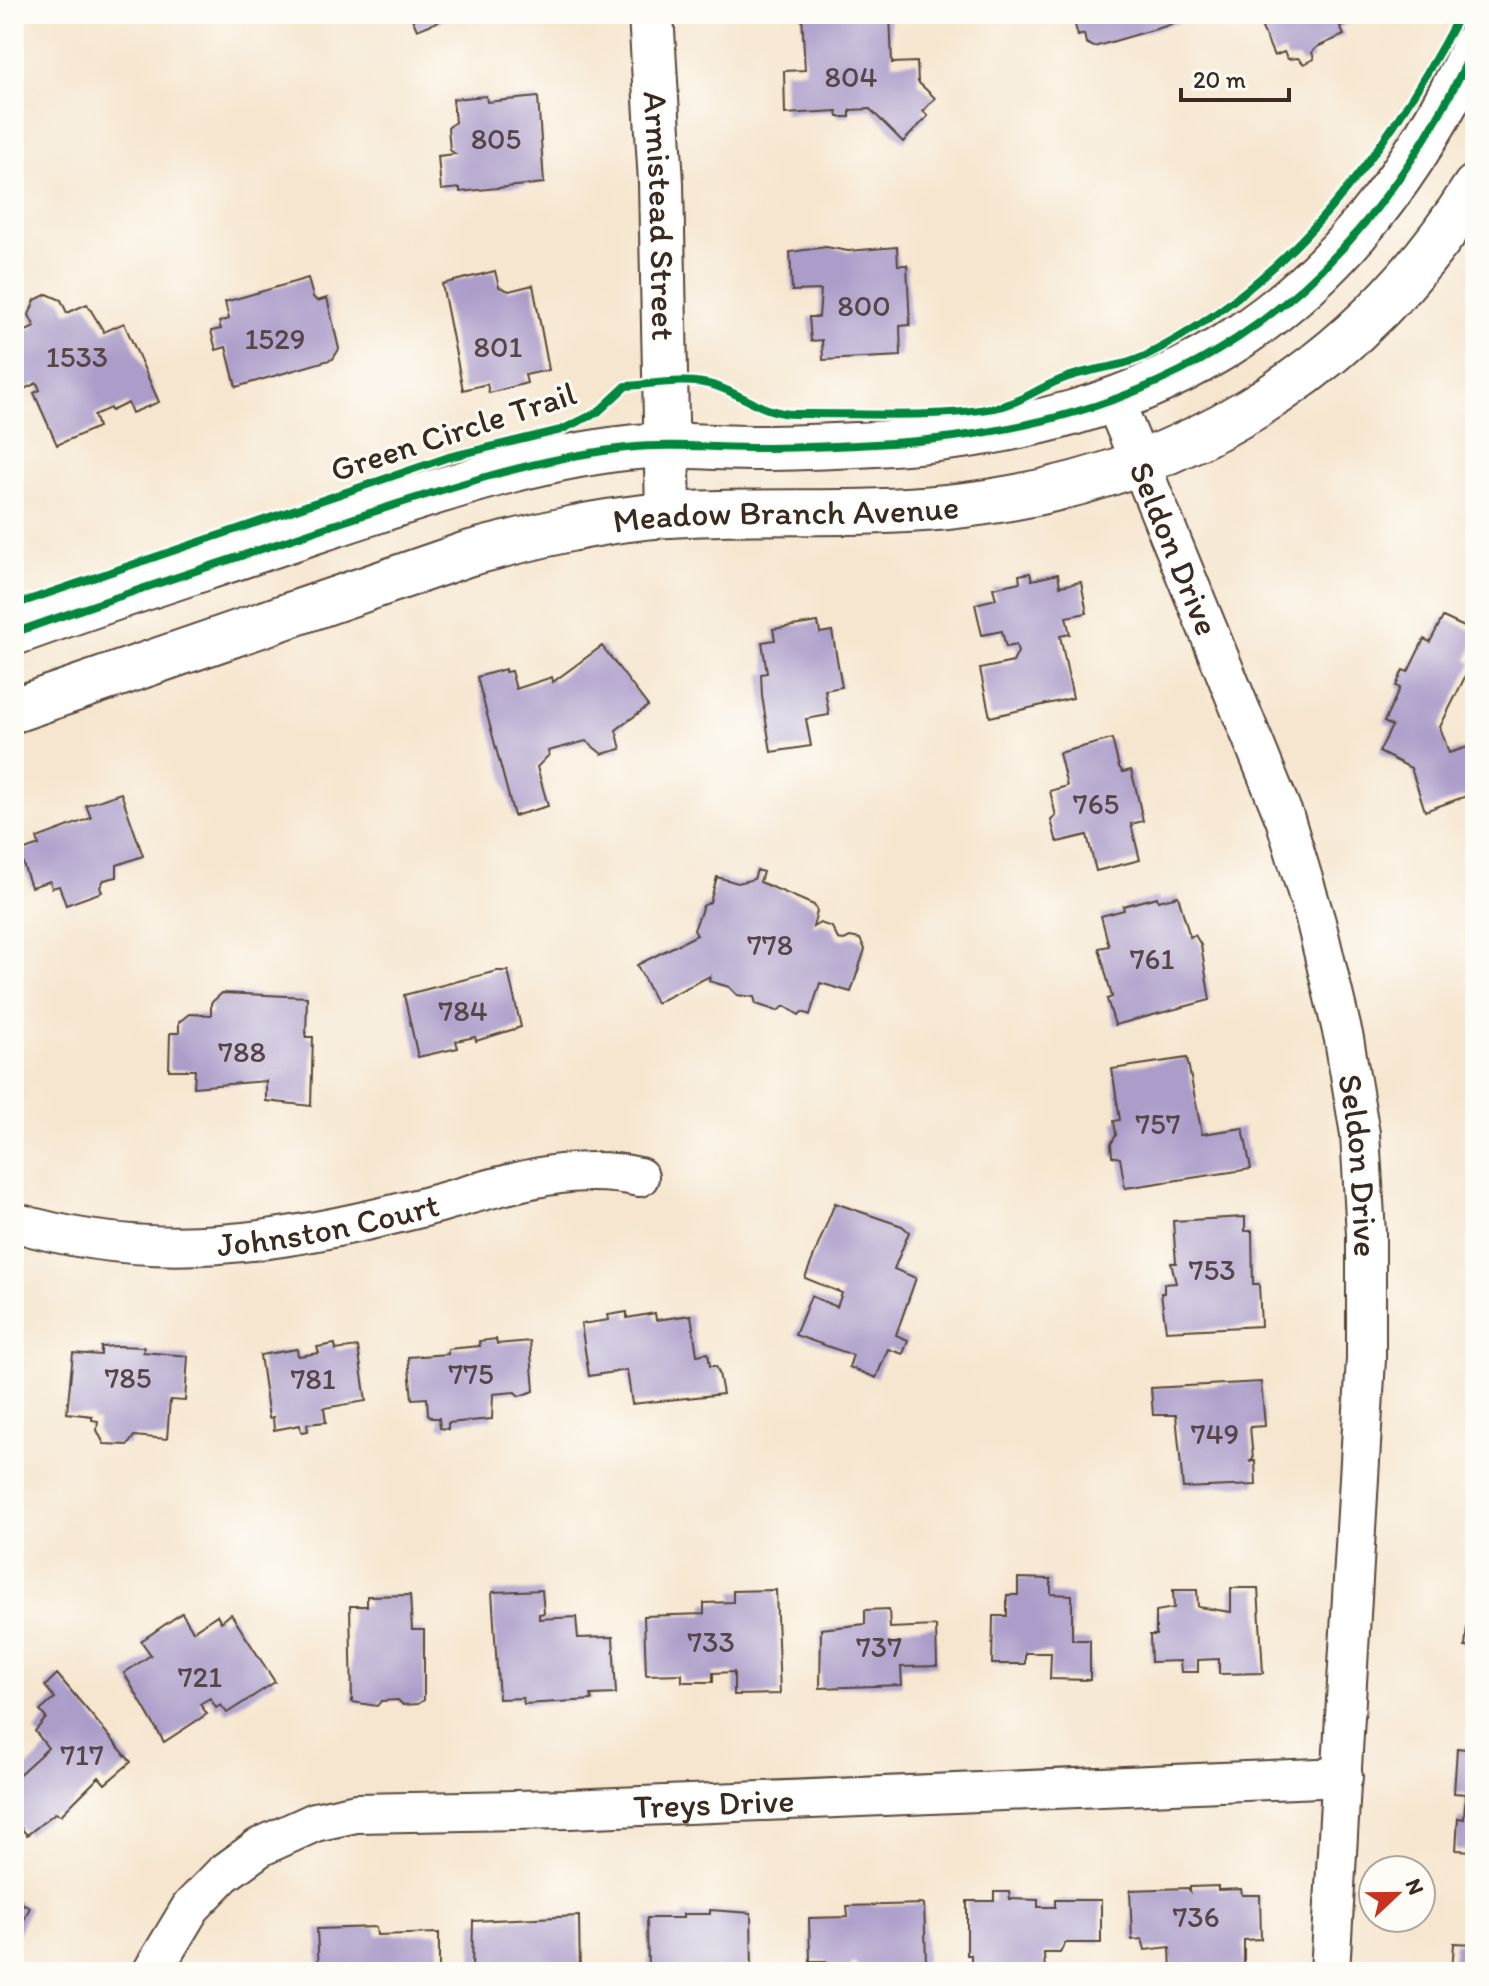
<svg xmlns="http://www.w3.org/2000/svg" width="1489" height="1986" viewBox="0 0 1489 1986" font-family="Itim,sans-serif">
<style>
.building{fill:#ab9cc9}
.lines{fill:none;stroke-linecap:round;stroke-linejoin:round}
.minor-casing{stroke:#574639;stroke-width:42}
.tertiary-casing{stroke:#574639;stroke-width:48}
.secondary-casing{stroke:#574639;stroke-width:48}
.minor{stroke:#fff;stroke-width:38}
.tertiary{stroke:#fff;stroke-width:44}
.secondary{stroke:#fff;stroke-width:44}
.cycleway-casing{stroke:#fdfcf7;stroke-width:13}
.cycleway{stroke:#00873e;stroke-width:8}
.labels{text-anchor:middle;stroke-width:6;stroke-linejoin:round;paint-order:stroke}
.number-label{font-size:30px;fill:#574649}
.street-label{font-size:34px;fill:#3b2a1e;stroke:#fdfcf7}
</style>
<rect width="100%" height="100%" fill="#fdfcf7"/>
<filter id="ink" filterUnits="userSpaceOnUse"><feTurbulence type="fractalNoise" baseFrequency=".0125" numOctaves="2"/><feDisplacementMap in="SourceGraphic" scale="16" xChannelSelector="R" yChannelSelector="G"/><feConvolveMatrix kernelMatrix="1 2 1 2 8 2 1 2 1" color-interpolation-filters="sRGB"/></filter>
<filter id="wash" filterUnits="userSpaceOnUse"><feTurbulence type="fractalNoise" baseFrequency=".006" numOctaves="4" result="noise"/><feDisplacementMap in="SourceGraphic" scale="32" xChannelSelector="R" yChannelSelector="G"/><feGaussianBlur stdDeviation="1.8" result="paint"/><feColorMatrix in="noise" values="0 0 0 0 0 0 0 0 0 0 0 0 0 0 0 0 0 1.4 0 .05"/><feComposite in="paint" operator="in"/></filter>
<g filter="url(#wash)">
<rect width="100%" height="100%" fill="#f6e6cf"/>
<g id="blocks">
<path class="building" d="M410,14H457L417,30Z
M802,14H890L892,63L917,62L918,82L935,98L923,111L928,116L903,142L870,109L850,110V117H838L837,111L785,114L784,71L805,70Z
M1072,14H1177L1180,22L1094,47L1086,43L1084,34L1078,36Z
M1256,14H1370L1340,27L1344,35L1317,47L1312,52L1314,59L1304,64L1298,58L1288,59L1284,52L1274,56Z
M486,96L487,102L538,97L544,183L460,192V188L441,190L438,156L455,154L450,150L448,128L455,122L453,99Z
M826,247L848,251L897,247L898,265H907L910,325L900,326L901,356L823,360L822,340L811,341L809,317H819L821,290L792,291L790,252Z
M495,271L499,287L509,291L533,285L549,370L525,375L527,383L489,393L487,384L463,390L442,284Z
M308,278L313,297L317,301L327,298L339,349L333,359L236,387L226,347L216,350L211,331L221,329L219,322L229,319L225,302Z
M47,294L61,300L67,313L87,304L104,332L124,323L159,402L132,413L128,403L111,411L110,408L94,415L98,427L57,445L34,393L40,390L37,383L20,391L14,378V336L35,327L29,315L35,300Z
M1030,573L1032,580L1058,574L1060,586L1081,582L1087,613L1066,617L1070,634L1060,636L1073,698L990,717L980,669L1013,662L1018,652L1016,645L1006,647L1002,631L982,635L975,604L996,599L993,588L1020,582L1019,575Z
M1443,617L1475,632V643L1467,660L1472,663L1440,727L1449,753L1468,747L1475,766V793L1425,811L1411,768L1379,752L1392,726L1384,722L1400,688L1396,686L1403,670L1408,672L1424,639L1430,642Z
M818,622L820,633L832,631L842,687L825,690L829,715L806,719L811,746L771,752L762,696L761,674L767,673L762,642L775,640L773,629Z
M602,646L648,706L616,730L621,749L602,754L586,741L548,751L549,755L537,767L548,806L514,816L477,677L505,669V672L511,671L516,689L552,677L553,682Z
M1112,739L1119,767L1123,772L1131,770L1136,789L1143,821L1131,824L1140,860L1096,871L1087,835L1058,842L1056,839L1051,820L1056,816L1050,791L1067,786L1059,753Z
M121,793L143,856L117,865V877L104,880L100,887L102,892L66,905L59,886L52,888L50,881L31,887L19,852L39,845L37,838L91,818L86,805Z
M757,870L763,872L760,882L814,905L817,911L813,927L820,923L832,927L838,939L844,940L850,937L860,939L865,949L851,992L820,983L810,1015L802,1012L799,1015L785,1006L777,1011L756,1004L754,997L737,995L729,987L709,981L710,976L656,1003L637,965L697,935L694,930L703,906L710,902L717,877L738,883L754,879Z
M1178,896L1190,937L1195,935L1201,945L1210,1000L1115,1025L1107,999L1112,997L1099,948L1109,946L1101,916L1124,910L1123,906L1157,897L1158,901Z
M497,971H508L521,1027L476,1041L475,1037L456,1041L458,1048L418,1057L404,995Z
M222,993L307,997L306,1037H313L311,1106L266,1101V1081L194,1087L195,1070H169L170,1033H179V1022L189,1014L211,1015V1003Z
M1187,1058L1202,1134L1243,1128L1251,1169L1125,1188L1120,1158L1112,1156L1111,1144L1116,1135L1114,1121L1120,1120L1112,1069Z
M835,1203L902,1226L909,1232L894,1269L916,1278L896,1335L908,1340L903,1354L888,1349L876,1378L849,1367L853,1355L795,1335L811,1296L837,1307L842,1293L805,1278Z
M1245,1217V1231H1252L1253,1284H1259L1261,1326L1166,1331L1161,1293H1164V1284L1176,1283L1171,1263H1176L1173,1221Z
M627,1312V1318L655,1313L656,1320L691,1315L697,1355L708,1353L710,1366H716L719,1373L723,1394L632,1404L627,1370L589,1376L581,1324L609,1320L608,1315Z
M496,1339L497,1344L530,1341L534,1391L519,1396L515,1392L493,1394L492,1419L448,1423V1429L440,1428L439,1418H432L428,1414L427,1398L412,1399L408,1357L448,1354V1349L480,1346L479,1341Z
M335,1344L336,1350L358,1347L366,1401L324,1408L326,1422L307,1424L308,1431L301,1432L300,1425L274,1430L273,1417L269,1418L260,1355L297,1349L298,1356L319,1353L317,1347Z
M118,1346L144,1347L143,1352L188,1356L185,1401L170,1400L167,1439L134,1436L128,1445L104,1444L97,1430L98,1421L92,1420V1416L67,1413L73,1353L101,1355V1347Z
M1261,1382L1265,1426L1250,1427L1253,1459L1249,1462L1255,1461L1256,1485L1183,1488L1176,1415H1153L1151,1388Z
M1473,1496H1475V1554H1469Z
M1018,1578L1051,1579V1594L1072,1595V1640H1090V1680L1050,1679L1051,1653H1025V1664H992L993,1616H1007V1595H1018Z
M1231,1588H1258L1263,1673L1219,1674V1659L1198,1660V1672H1181L1180,1661L1151,1662L1150,1635H1156V1611L1174,1608L1173,1590H1197L1198,1607L1231,1612Z
M542,1590L544,1613L539,1614V1619L576,1617L578,1638L613,1637L616,1694L591,1695L592,1700L524,1704L523,1698L499,1699L492,1592Z
M776,1590L780,1694L734,1695V1672L713,1673V1682H682V1674L646,1675L644,1616L704,1614V1603L733,1602V1591Z
M410,1595L412,1630H424V1700L418,1704L403,1705L398,1700L381,1701L377,1706L352,1702L350,1606H367V1596Z
M1469,1605L1475,1606V1648L1465,1647Z
M889,1609L890,1628L936,1626L937,1666L901,1667L902,1685L820,1688L821,1629L865,1624V1610Z
M182,1613L193,1631L217,1615L221,1622L231,1614L275,1682L227,1713L221,1705L216,1708L210,1698L200,1704L207,1714L164,1742L124,1673L151,1655L141,1641Z
M57,1674L131,1762L105,1784L99,1777L61,1815L55,1813L27,1835L14,1820V1779L48,1748L35,1731L46,1718L40,1711L55,1698L45,1686Z
M1457,1748L1475,1750V1851L1456,1850L1458,1818L1464,1819L1466,1794L1454,1793Z
M1218,1886V1890L1241,1889L1242,1895H1260L1261,1939L1244,1940V1972H1171L1170,1947L1145,1950L1142,1939L1132,1940L1130,1890L1188,1888L1190,1891V1887Z
M994,1892H1009L1010,1899L1038,1900V1907H1055V1900H1101V1943H1065L1060,1953H1044L1045,1972H971V1955H967V1901H994Z
M14,1900L30,1907L14,1942Z
M924,1904L926,1961L921,1962V1972H856V1963H851V1972H827L826,1961H810L809,1918L848,1917L847,1906Z
M710,1910L751,1913L752,1972H648L647,1918H683V1914H710Z
M579,1916L580,1972H472L473,1921Z
M376,1927L377,1935L439,1933V1970L319,1972L317,1929Z
M1454,1943L1475,1944V1972H1452Z"/>
</g>
</g>
<g filter="url(#ink)">
<use href="#blocks" fill-opacity="0" stroke="#574639" stroke-width="2"/>
<g class="lines">
<defs>
<g id="minor">
<path id="s1" d="M1115,402L1285,819L1316,922L1344,1039L1360,1134L1366,1234V1359L1330,1972"/>
<path id="s2" d="M14,1222C157,1265 278,1243 420,1208C492,1190 564,1160 639,1177"/>
<path id="s3" d="M152,1972L191,1907L223,1874L260,1847L315,1822L356,1813L569,1809L1343,1777"/>
</g>
<g id="tertiary">
<path id="s4" d="M651,14L661,183L668,515"/>
</g>
<g id="secondary">
<path d="M14,633C116,596 219,564 321,529C420,497 522,460 626,448C670,443 715,448 759,448C798,448 837,446 875,444C1166,429 1351,309 1475,45"/>
<path id="s5" d="M14,710L467,554C532,537 601,519 669,515C761,509 855,516 947,507C1170,484 1355,378 1475,187"/>
</g>
</defs>
<use href="#minor" class="minor-casing"/>
<use href="#tertiary" class="tertiary-casing"/>
<use href="#secondary" class="secondary-casing"/>
<use href="#minor" class="minor"/>
<use href="#tertiary" class="tertiary"/>
<use href="#secondary" class="secondary"/>
<defs>
<path id="cycleway" d="M14,605L449,457L561,430L598,412L626,386C654,384 689,377 716,386C743,395 764,414 795,414C861,413 928,419 994,408C1019,404 1036,389 1060,380C1087,368 1119,369 1147,355C1289,284 1387,152 1460,14
M14,633C116,596 219,564 321,529C420,497 522,460 626,448C670,443 715,448 759,448C798,448 837,446 875,444C1166,429 1351,309 1475,45"/>
</defs>
<use href="#cycleway" class="cycleway-casing"/>
<use href="#cycleway" class="cycleway"/>
</g>
</g>
<g class="labels">
<g class="number-label">
<text x="851" y="87">804</text>
<text x="496" y="149">805</text>
<text x="864" y="316">800</text>
<text x="275" y="349">1529</text>
<text x="498" y="357">801</text>
<text x="77" y="367">1533</text>
<text x="1096" y="814">765</text>
<text x="770" y="955">778</text>
<text x="1152" y="969">761</text>
<text x="463" y="1021">784</text>
<text x="242" y="1062">788</text>
<text x="1158" y="1134">757</text>
<text x="1212" y="1280">753</text>
<text x="471" y="1384">775</text>
<text x="128" y="1388">785</text>
<text x="313" y="1389">781</text>
<text x="1215" y="1444">749</text>
<text x="711" y="1652">733</text>
<text x="879" y="1657">737</text>
<text x="200" y="1687">721</text>
<text x="82" y="1765">717</text>
<text x="1196" y="1927">736</text>
</g>
<g class="street-label">
<text dy="12" stroke="none"><textPath href="#s4" startOffset="202">Armistead Street</textPath></text>
<text transform="translate(453 431) rotate(-18)" y="12">Green Circle Trail</text>
<text dy="12" stroke="none"><textPath href="#s5" startOffset="802">Meadow Branch Avenue</textPath></text>
<text dy="12" stroke="none"><textPath href="#s1" startOffset="158">Seldon Drive</textPath></text>
<text dy="12" stroke="none"><textPath href="#s1" startOffset="806">Seldon Drive</textPath></text>
<text dy="12" stroke="none"><textPath href="#s2" startOffset="318">Johnston Court</textPath></text>
<text dy="12" stroke="none"><textPath href="#s3" startOffset="628">Treys Drive</textPath></text>
</g>
</g>
<rect width="1489" height="1986" fill="none" stroke="#fdfcf7" stroke-width="48"/>
<g transform="translate(1397 1894) rotate(68)"><circle r="38" fill="#fdfcf7" stroke="#afa8a0" stroke-width="2"/>
<path d="M0-6L14 30L0 20L-14 30Z" fill="#c8321e"/>
<text y="-12" font-size="22" font-weight="bold" text-anchor="middle" fill="#3b2a1e">N</text>
</g>
<path d="M1181 88v12h108v-12" fill="none" stroke="#3b2a1e" stroke-width="4"/>
<text x="1193" y="88" font-size="24" fill="#3b2a1e" stroke="#fdfcf7" stroke-width="6" paint-order="stroke">20 m</text>
</svg>
